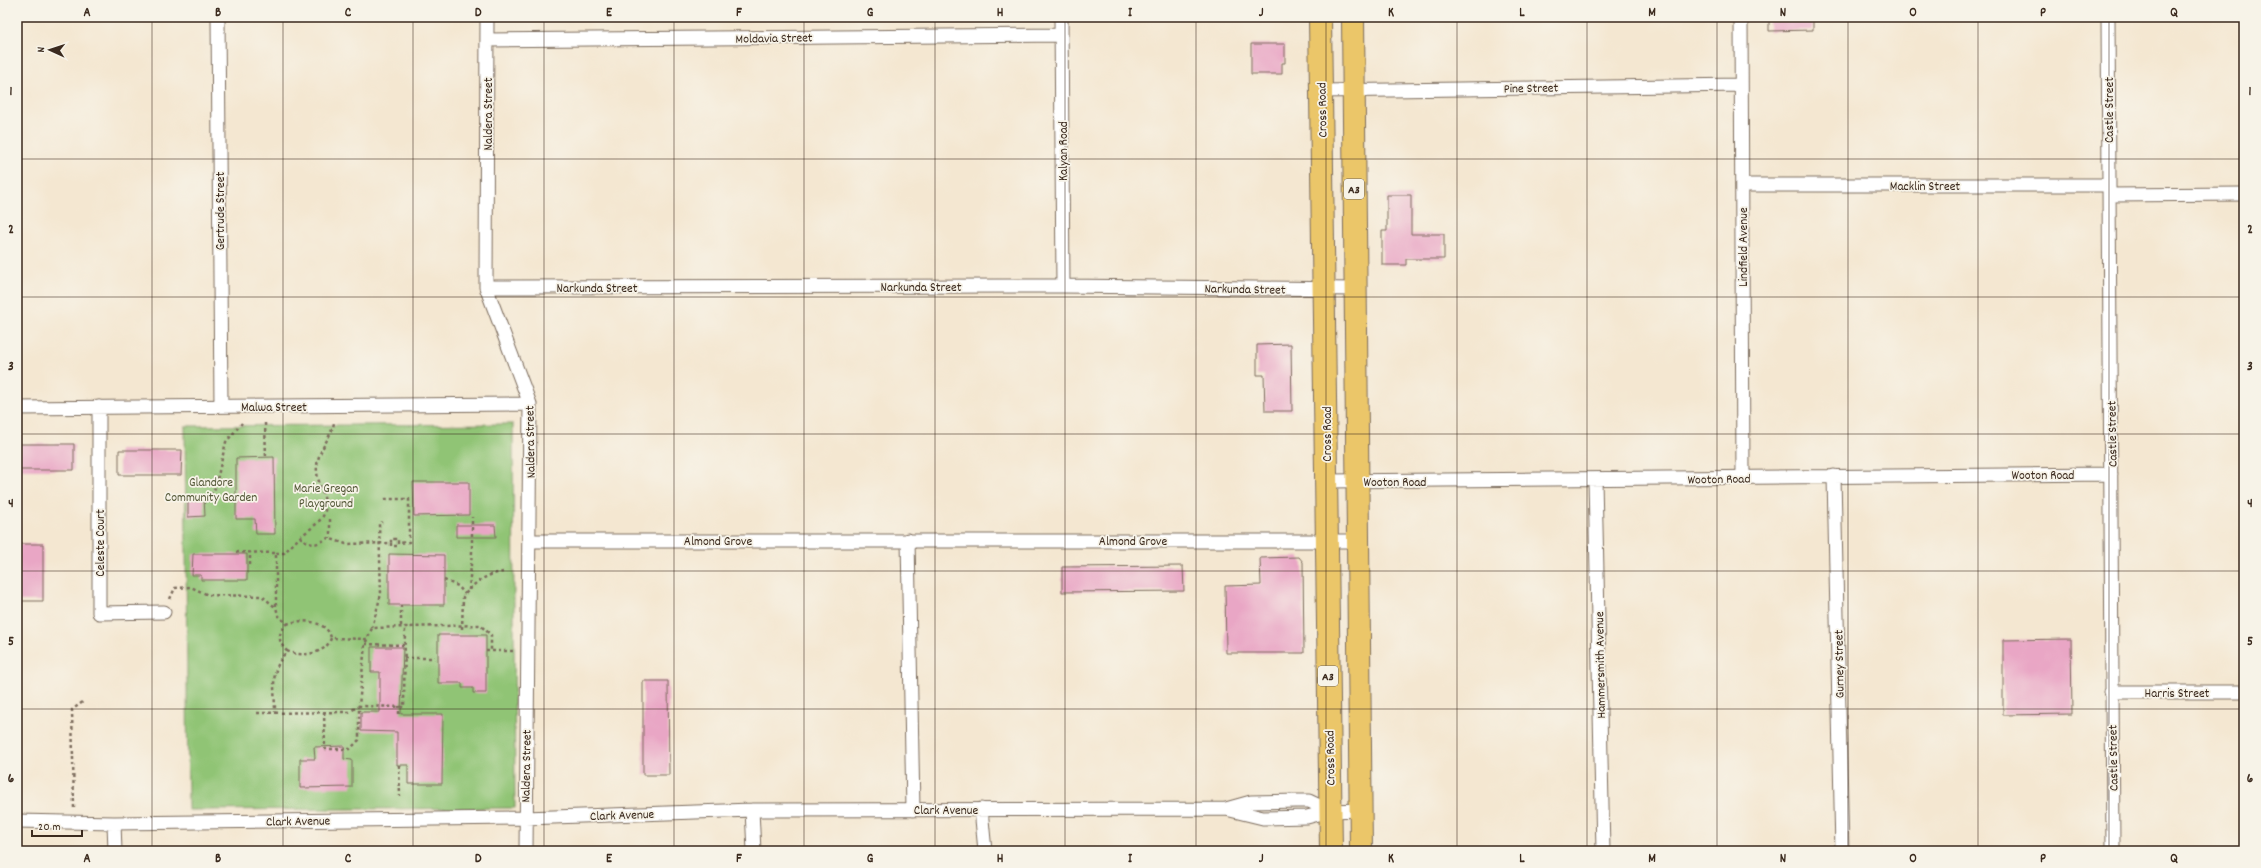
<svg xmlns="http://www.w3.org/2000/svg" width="2261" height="868" viewBox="0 0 2261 868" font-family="Dekko,sans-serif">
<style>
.green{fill:#90c475;stroke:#66774a}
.building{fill:#e9a6c5}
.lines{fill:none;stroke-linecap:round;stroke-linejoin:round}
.minor-casing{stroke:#7c6c5d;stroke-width:15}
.trunk-casing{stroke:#7c6c5d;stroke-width:24}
.path{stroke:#7c6c5d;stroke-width:2.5;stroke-dasharray:3 3;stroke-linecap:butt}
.minor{stroke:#fff;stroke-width:13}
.trunk{stroke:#ebc669;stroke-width:22}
.grid{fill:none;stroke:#3b2a1e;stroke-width:1;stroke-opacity:0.55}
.labels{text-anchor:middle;stroke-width:3.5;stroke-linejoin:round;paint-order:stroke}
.shield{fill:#f7f3e8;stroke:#73665b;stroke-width:1}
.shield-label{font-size:12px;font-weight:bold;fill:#3b2a1e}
.street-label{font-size:13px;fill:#3b2a1e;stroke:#f7f3e8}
.park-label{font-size:13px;fill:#545838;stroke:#f7f3e8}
.neatline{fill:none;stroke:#3b2a1e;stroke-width:1.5}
.grid-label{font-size:13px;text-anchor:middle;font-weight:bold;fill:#3b2a1e}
</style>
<rect width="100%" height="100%" fill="#f7f3e8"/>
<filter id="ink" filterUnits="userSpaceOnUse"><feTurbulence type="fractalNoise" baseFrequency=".025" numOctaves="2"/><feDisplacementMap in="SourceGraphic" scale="8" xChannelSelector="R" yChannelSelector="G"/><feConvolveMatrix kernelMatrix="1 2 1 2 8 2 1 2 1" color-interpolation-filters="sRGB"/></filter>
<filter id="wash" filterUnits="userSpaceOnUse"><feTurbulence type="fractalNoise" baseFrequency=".012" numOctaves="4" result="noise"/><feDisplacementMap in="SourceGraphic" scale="16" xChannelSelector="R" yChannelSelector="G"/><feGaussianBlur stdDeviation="0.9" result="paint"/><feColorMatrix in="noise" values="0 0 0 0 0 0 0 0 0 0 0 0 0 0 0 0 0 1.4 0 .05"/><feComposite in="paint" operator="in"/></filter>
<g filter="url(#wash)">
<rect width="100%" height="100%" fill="#f4e7d1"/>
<path class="green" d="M513,424L515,808L188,810L185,426Z"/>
<g id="blocks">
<path class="building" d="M1769,17H1813V30L1769,31Z
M1251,44H1285V63H1282V74H1251Z
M1387,195H1411V234H1444V259H1406V265H1382V231H1387Z
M1291,344L1292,411H1265L1264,375H1257V345Z
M17,444H74V470H17Z
M119,450H182L181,475H119Z
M274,457L275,534H256L255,519H236V458Z
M413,482H469V515L414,516Z
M204,498L205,516L188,517V499Z
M456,525H495L496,537H456Z
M18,544H43V601H17Z
M193,554H247V580H201V575H192Z
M389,554L444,555V605H389Z
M1299,557L1303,562L1304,653H1226L1225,586L1261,585L1260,558Z
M1183,566L1184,591L1062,592V567Z
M438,635H486V693H473V688H462V683H438Z
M2071,639L2072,714L2003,715V640Z
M371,647H403L401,714H443L442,784H408V765H397V732L361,731V712H380V672H371Z
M643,681H668L669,775H643Z
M344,746V759L352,760V787L300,788V759H315L314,747Z"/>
</g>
</g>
<g filter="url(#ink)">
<use href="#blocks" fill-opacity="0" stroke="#7c6c5d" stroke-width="1"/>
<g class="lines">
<defs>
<path id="minor" d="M218,17L221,406
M487,17L486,287L530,404L526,851
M1061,17L1063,286
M1741,17L1743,478
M2108,17L2113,851
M487,40L1061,35
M1321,91L1741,85
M1742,185H2109
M2109,195L2244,194
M486,287L1063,286L1356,289
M99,407V613L164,612
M17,408L530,404
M1834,476L1842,851
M1595,480L1603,851
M1326,481L2111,474
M908,540L913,810
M529,541H1358
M2111,692H2244
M981,809L985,851
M1226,809L1263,818L1307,817L1330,811L1361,810
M752,810L754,851
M17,821L114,823L525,818L752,810L1226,809L1251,802L1297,801H1309L1330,811
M114,823L115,851"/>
<path id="trunk" d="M1320,17L1331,851
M1353,17L1361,851"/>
</defs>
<use href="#minor" class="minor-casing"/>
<use href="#trunk" class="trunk-casing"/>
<path class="path" d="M265,423L266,458
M207,500L215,488L226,442L242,423
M330,519V538
M300,537C307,531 320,523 324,514C330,500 315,482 317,466C318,450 331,438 334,423
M391,543V546H398V543
M236,552L276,553V607L278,615L287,624C277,633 278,643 287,651C269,672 275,686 275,712
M276,553H284L300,537C313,547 315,545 328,538L346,544L391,543V539H398V543L409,542V499H383
M250,565V552
M444,580L458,586L465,594
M469,590L472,552V517
M170,599L175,588L191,587L208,595L262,596L275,607
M287,624C301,618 328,621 331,638
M401,626V606
M372,628L381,594L379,524L382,522
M462,629L463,597C473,583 486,574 503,572
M365,644L404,645
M287,651C301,658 327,654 331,638L367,639
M486,651H513
M404,658H435
M324,712L325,749H350L359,740V706L404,707L405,626
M257,713L349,712L359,706L365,644L372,628L480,625L491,635V651
M399,714V706
M399,765L400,796
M74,808L72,710L84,701"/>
<use href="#minor" class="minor"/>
<use href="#trunk" class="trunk"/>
</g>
</g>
<path class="grid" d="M152,17V851M283,17V851M413,17V851M544,17V851M674,17V851M804,17V851M935,17V851M1065,17V851M1196,17V851M1326,17V851M1457,17V851M1587,17V851M1717,17V851M1848,17V851M1978,17V851M2109,17V851M17,159H2244M17,297H2244M17,434H2244M17,571H2244M17,709H2244"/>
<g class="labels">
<g class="shield">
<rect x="1344" y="179" width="20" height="20" rx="3"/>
<rect x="1318" y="666" width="20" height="20" rx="3"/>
</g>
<g class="shield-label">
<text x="1354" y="193">A3</text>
<text x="1328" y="680">A3</text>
</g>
<g class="street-label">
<text transform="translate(774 37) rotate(-1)" y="5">Moldavia Street</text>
<text transform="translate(1531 87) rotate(-1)" y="5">Pine Street</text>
<text transform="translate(1321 110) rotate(-91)" y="5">Cross Road</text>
<text transform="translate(2108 110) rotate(-90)" y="5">Castle Street</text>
<text transform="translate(487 114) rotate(-90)" y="5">Naldera Street</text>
<text transform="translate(1062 151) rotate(-90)" y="5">Kalyan Road</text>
<text x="1925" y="190">Macklin Street</text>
<text transform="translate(219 211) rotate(-90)" y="5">Gertrude Street</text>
<text transform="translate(1742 247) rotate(-90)" y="5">Lindfield Avenue</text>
<text x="921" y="291">Narkunda Street</text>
<text x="597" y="292">Narkunda Street</text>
<text transform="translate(1245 288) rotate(1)" y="5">Narkunda Street</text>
<text x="274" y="411">Malwa Street</text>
<text transform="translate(1326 434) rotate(-90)" y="5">Cross Road</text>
<text transform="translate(2111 434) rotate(-91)" y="5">Castle Street</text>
<text transform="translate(529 442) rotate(-91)" y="5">Naldera Street</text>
<text x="2043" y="479">Wooton Road</text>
<text transform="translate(1719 478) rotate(-1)" y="5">Wooton Road</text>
<text x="1395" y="486">Wooton Road</text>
<text x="718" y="545">Almond Grove</text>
<text x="1133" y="545">Almond Grove</text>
<text transform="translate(99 543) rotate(-90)" y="5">Celeste Court</text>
<text transform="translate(1838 664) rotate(-91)" y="5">Gurney Street</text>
<text transform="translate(1599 665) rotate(-91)" y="5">Hammersmith Avenue</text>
<text x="2177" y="697">Harris Street</text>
<text transform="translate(1329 758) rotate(-91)" y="5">Cross Road</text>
<text transform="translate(2112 758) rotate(-91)" y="5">Castle Street</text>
<text transform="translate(525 766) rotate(-89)" y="5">Naldera Street</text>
<text x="946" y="814">Clark Avenue</text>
<text transform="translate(622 814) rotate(-2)" y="5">Clark Avenue</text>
<text transform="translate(298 820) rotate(-1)" y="5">Clark Avenue</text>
</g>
<g class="park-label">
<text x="211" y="486">Glandore<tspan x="211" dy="15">Community Garden</tspan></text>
<text x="326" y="492">Marie Gregan<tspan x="326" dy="15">Playground</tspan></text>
</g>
</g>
<rect width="2261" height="868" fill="none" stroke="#f7f3e8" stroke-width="44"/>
<g transform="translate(50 50) rotate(273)" stroke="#f7f3e8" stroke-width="3" paint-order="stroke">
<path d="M0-3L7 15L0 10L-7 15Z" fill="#3b2a1e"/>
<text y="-6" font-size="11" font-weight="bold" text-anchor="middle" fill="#3b2a1e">N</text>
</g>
<path d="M32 830v6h50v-6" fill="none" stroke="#3b2a1e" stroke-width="2"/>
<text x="38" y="830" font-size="12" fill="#3b2a1e" stroke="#f7f3e8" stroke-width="3" paint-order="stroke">20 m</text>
<rect x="22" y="22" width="2217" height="824" class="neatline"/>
<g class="grid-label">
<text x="87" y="16">A</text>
<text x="218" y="16">B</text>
<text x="348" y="16">C</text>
<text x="478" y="16">D</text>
<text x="609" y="16">E</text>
<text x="739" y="16">F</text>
<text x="870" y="16">G</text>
<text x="1000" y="16">H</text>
<text x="1130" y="16">I</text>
<text x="1261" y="16">J</text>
<text x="1391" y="16">K</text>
<text x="1522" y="16">L</text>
<text x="1652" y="16">M</text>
<text x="1783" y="16">N</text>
<text x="1913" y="16">O</text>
<text x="2043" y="16">P</text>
<text x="2174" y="16">Q</text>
<text x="11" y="95">1</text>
<text x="2250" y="95">1</text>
<text x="11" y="233">2</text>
<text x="2250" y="233">2</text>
<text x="11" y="370">3</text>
<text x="2250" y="370">3</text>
<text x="11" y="507">4</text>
<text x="2250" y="507">4</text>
<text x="11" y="645">5</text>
<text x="2250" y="645">5</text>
<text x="11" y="782">6</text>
<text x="2250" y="782">6</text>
<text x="87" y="862">A</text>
<text x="218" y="862">B</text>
<text x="348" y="862">C</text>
<text x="478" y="862">D</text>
<text x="609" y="862">E</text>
<text x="739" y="862">F</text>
<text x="870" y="862">G</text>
<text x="1000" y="862">H</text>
<text x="1130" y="862">I</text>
<text x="1261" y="862">J</text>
<text x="1391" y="862">K</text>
<text x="1522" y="862">L</text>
<text x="1652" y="862">M</text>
<text x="1783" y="862">N</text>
<text x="1913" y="862">O</text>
<text x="2043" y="862">P</text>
<text x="2174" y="862">Q</text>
</g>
</svg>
